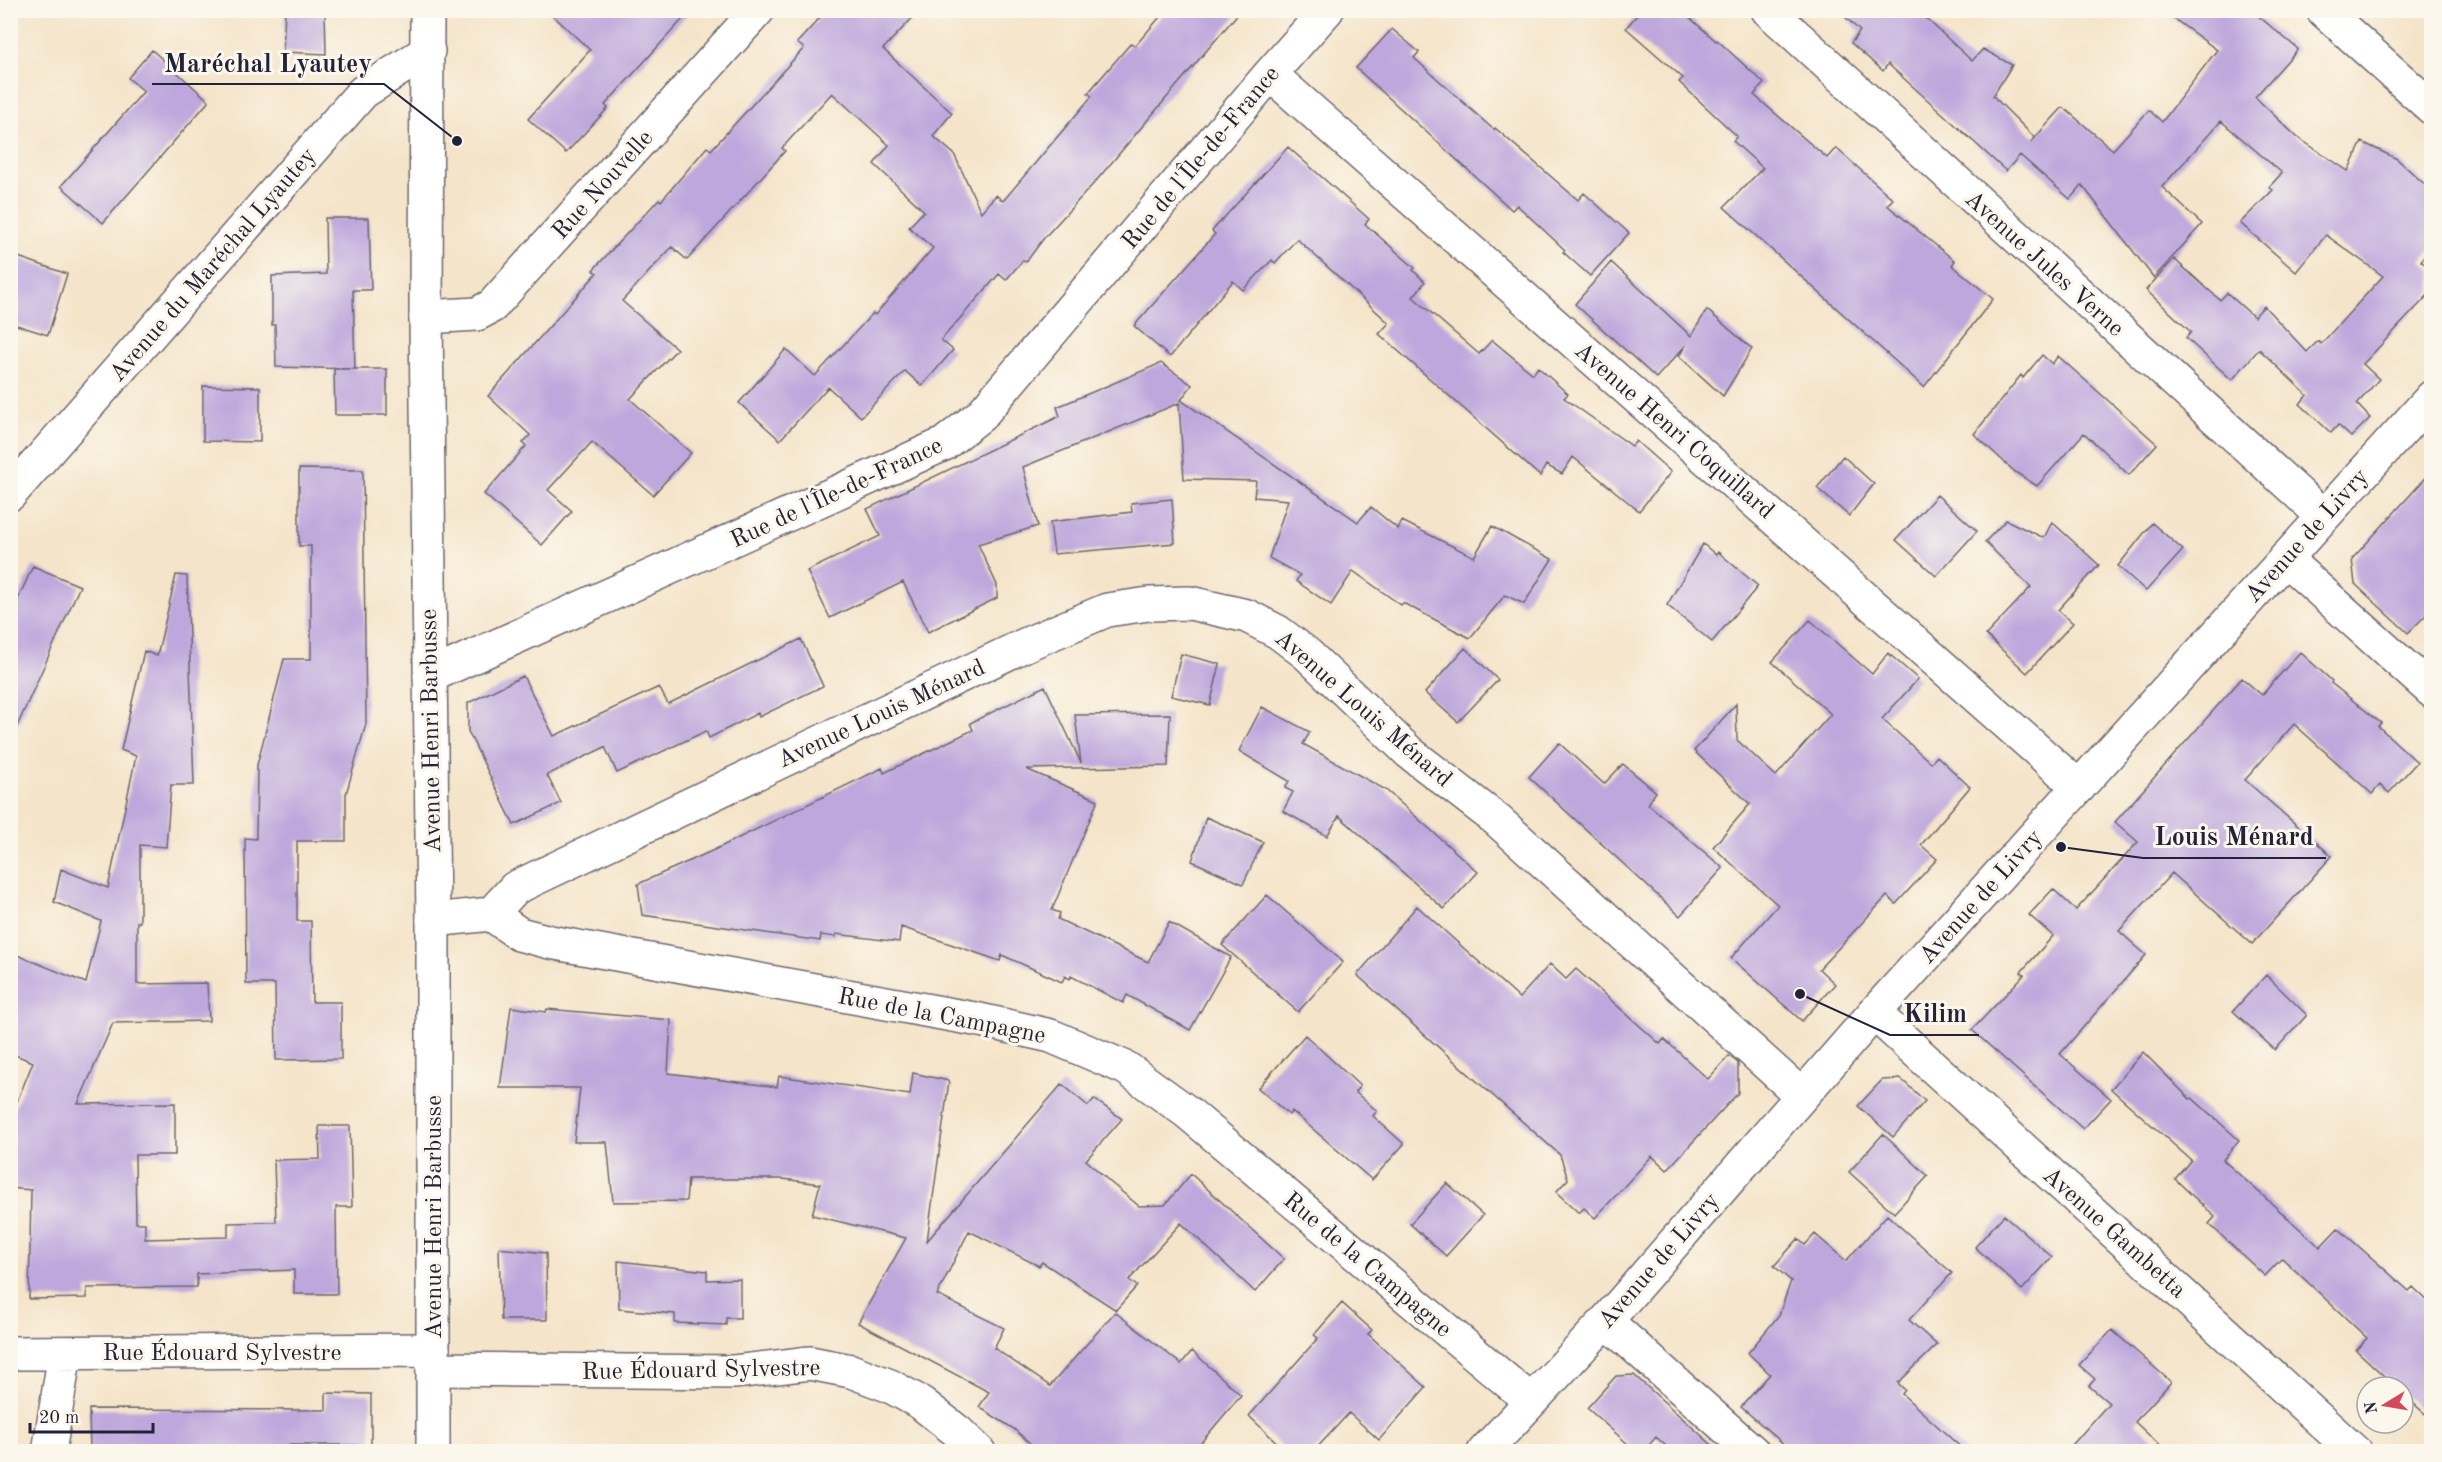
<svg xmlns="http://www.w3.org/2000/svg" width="2442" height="1462" viewBox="0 0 2442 1462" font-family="'Old Standard TT',serif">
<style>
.building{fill:#bda7dc}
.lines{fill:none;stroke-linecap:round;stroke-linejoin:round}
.street-casing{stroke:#6c666d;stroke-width:36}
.secondary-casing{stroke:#6c666d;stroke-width:36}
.street{stroke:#fff;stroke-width:33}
.secondary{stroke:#fff;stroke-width:33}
.labels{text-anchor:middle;stroke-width:6;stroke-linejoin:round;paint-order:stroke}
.street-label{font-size:24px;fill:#22223b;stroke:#fbf7ec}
.leader{fill:none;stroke:#22223b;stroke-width:2}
.callout-dot{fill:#22223b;stroke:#fbf7ec;stroke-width:2}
.callout-label{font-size:26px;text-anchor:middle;font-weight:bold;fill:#22223b;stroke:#fbf7ec;stroke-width:6;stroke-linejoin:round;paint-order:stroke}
</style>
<rect width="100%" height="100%" fill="#fbf7ec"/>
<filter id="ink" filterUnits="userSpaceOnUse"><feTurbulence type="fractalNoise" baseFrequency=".0167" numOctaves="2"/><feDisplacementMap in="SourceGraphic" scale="12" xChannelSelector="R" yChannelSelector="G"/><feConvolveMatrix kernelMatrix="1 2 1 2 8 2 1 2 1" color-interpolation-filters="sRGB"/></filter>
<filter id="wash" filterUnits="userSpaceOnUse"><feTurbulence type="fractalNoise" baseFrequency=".008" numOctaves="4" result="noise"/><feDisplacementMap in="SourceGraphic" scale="24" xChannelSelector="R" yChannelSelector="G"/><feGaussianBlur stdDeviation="1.35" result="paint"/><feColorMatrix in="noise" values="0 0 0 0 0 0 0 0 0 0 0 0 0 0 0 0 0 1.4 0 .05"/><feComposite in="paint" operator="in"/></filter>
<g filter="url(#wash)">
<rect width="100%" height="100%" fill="#f4e4c9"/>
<g id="blocks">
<path class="building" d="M285,10H325L326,54L283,52Z
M547,10H691L605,105L608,108L566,153L528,119L590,50Z
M827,10H920L883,49L952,113L933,136L954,154L981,212L996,195L1003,201L1092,96L1088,93L1131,43L1135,46L1166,10H1241L1096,181L1044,238L1026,262L1023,260L1006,280L999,274L941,340L953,350L922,386L905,371L861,417L828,387L780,440L739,403L786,349L815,376L873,313L875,315L933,248L909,227L924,211L874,164L889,145L832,93L782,148L785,151L687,260L672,247L622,301L677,349L630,399L691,453L653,495L592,442L548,490L572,511L542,545L484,494L526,446L523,443L530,435L488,396L597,273L593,270L659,199L661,201L707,147L711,150L804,48L797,43Z
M1641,10H1681L1716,41L1717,40L1764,83L1754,95L1827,158L1836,148L1893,199L1887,205L1955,261L1952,265L1993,299L1924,387L1724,207L1763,168L1733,141L1737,136L1679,82L1683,78L1626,28Z
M1838,10H1917L1972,61L1983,49L2012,65L1993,96L2035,138L2030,143L2063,107L2113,150L2149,110L2162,122L2217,50L2162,10H2251L2298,49L2255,97L2297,137L2348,171L2362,142L2397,159L2432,191V248L2421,261L2432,270V291L2363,364L2379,379L2357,404L2370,418L2351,437L2338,425L2331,433L2300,404L2307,395L2259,349L2232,380L2186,338L2191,332L2146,290L2174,259L2220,300L2227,293L2254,317L2264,306L2307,352L2318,341L2321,344L2383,276L2326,235L2296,272L2240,223L2273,190L2269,187L2282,173L2221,121L2162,187L2202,224L2154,278L2082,185L2070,199L2020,155L2006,171L1888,64L1883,71L1851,43L1860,31Z
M1392,29L1419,52L1414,58L1494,130L1495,128L1578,200L1584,193L1629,233L1590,276L1563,252L1565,250L1517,205L1512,210L1356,68Z
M152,50L209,101L103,223L61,186L144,91L128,78Z
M1288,147L1369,219L1365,224L1415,268L1413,270L1425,282L1413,297L1479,354L1492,340L1533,374L1538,367L1568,394L1564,398L1632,446L1636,441L1671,472L1639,511L1573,457L1562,474L1546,465L1540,476L1379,334L1389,323L1297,239L1275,263L1272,260L1243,290L1233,281L1170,357L1134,326L1215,234L1212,231Z
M325,218H369L371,290H353L355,369L276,367L275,325H272V276L326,274Z
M10,254L67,274L48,335L10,323Z
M1611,262L1691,336L1707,310L1752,349L1723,396L1679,356L1686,345L1656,378L1575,304Z
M2042,355L2052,364L2058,356L2157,444L2129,475L2084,433L2037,486L2015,472L1974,434L2021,375L2023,378Z
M1161,363L1192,385L1181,400L1358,522L1371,507L1398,529L1402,521L1474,557L1492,526L1552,559L1524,604L1505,595L1470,638L1403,603L1401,605L1353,571L1331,605L1296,581L1300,575L1269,558L1288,500L1254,497L1256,481L1184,479L1179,403L1023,467L1038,526L978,544L997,585V598L928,632L903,582L830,618L807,571L880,536L867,509L1060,416L1057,407Z
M334,369H387V415H335Z
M203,386L260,387V442L203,441Z
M1843,456L1874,484L1849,516L1817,488Z
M299,469L363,470L366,724L346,794V841H297V921H311L312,1002H341V1059L276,1060L275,984H246L245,838L256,839L257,765L284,659H311V546H299Z
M2432,471V609L2408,633L2355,584L2352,559Z
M1937,495L1977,531L1936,576L1896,540Z
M1172,499L1175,543L1054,554L1050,522L1132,512L1131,503Z
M2006,520L2044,538L2052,522L2099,565L2058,610L2073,623L2027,673L1986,635L2031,587L1985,542Z
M2152,523L2183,550L2146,591L2118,566Z
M1703,544L1716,555L1718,552L1758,586L1712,642L1667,605Z
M33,566L80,586L10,742V617Z
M176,575L187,576L194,785H171L166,847L140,845V922H137V984L207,983L209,1021L113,1023L78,1104L175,1103V1155H135L136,1223H145V1239L228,1237V1223L276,1222L274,1160L320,1159L319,1126H350L352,1207H336L337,1294H294V1270L197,1274V1287L87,1288V1298L29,1299L31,1190L10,1188V1119L33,1062L10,1053V952L86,983L101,921L54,902L61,869L108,888L136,756L121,750L144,651L157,656Z
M1810,620L1872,674L1888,653L1918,679L1882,719L1931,763L1937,756L1970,787L1921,845L1937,859L1896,904L1887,896L1819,969L1835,984L1802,1021L1731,958L1778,905L1713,847L1750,804L1694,751L1736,704L1737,740L1776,776L1831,714L1772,662Z
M801,639L823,686L759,717L758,713L709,738L706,731L617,773L605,747L547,775L561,803L514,825L468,731V703L523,676L554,736L659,687L668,704Z
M1465,648L1498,680L1458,722L1425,693Z
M2300,652L2332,681L2331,683L2381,723L2378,726L2417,762L2389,793L2380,785L2372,794L2294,724L2245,780L2332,856L2252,944L2172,873L2119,931L2146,955L2060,1054L2111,1099L2083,1129L1972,1030L2024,975L2021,972L2053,936L2029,915L2053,889L2076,910L2138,842L2115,822L2242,678L2262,695Z
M1181,654L1220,664L1210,705L1171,696Z
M1045,686L1081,763L1075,715L1170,714L1168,766L1026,769L1098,800L1052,910L1060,913L1058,919L1148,962L1169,922L1231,957L1190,1030L1127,995L1123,1003L1071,976L1070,979L1065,976L1062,982L1002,955L1000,961L901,927L899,942L836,934V937L821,935L820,941L642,915L638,884L714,850L882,768L884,773L931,750L973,730L970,723Z
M1262,707L1310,732L1303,744L1386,790L1478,872L1444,909L1339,816L1327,836L1283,811L1293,792L1285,788L1289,781L1239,751Z
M1559,743L1604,784L1623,764L1656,792L1648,804L1723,868L1680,916L1529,777Z
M1206,817L1263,842L1243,884L1192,861Z
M1267,895L1343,962L1298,1012L1222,945Z
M1417,906L1519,998L1550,964L1566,979L1576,969L1660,1044L1664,1039L1708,1079L1729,1056L1738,1063V1093L1667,1170L1652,1156L1595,1218L1584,1208L1579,1213L1556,1192L1568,1179L1560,1155L1357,975Z
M2266,975L2307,1015L2275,1050L2233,1011Z
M511,1007L546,1012L547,1009L671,1020L668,1073L777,1087L779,1076L910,1095L913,1073L949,1081L927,1241L1062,1084L1088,1106L1094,1099L1122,1119L1086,1160L1110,1182L1139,1206L1165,1205L1191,1174L1284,1259L1255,1292L1181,1223L1129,1280L1137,1286L1116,1310L1042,1262L1039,1266L969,1231L937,1295L1004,1328L994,1348L1050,1386L1115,1312L1181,1364L1192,1351L1241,1395L1193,1452H1040L1014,1429L979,1407L989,1392L858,1323L906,1238L812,1215L820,1184L783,1179H688L686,1201L613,1202L607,1142H574L580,1088H500Z
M1305,1035L1360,1086L1355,1092L1377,1111L1373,1116L1404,1144L1372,1180L1292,1111L1289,1115L1258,1088Z
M2143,1052L2190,1099L2192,1098L2239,1140L2223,1160L2320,1247L2338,1228L2409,1291L2413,1287L2432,1305V1420L2403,1394V1387H2396L2356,1350L2367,1338L2282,1258L2265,1276L2209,1224L2215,1217L2175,1179L2191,1160L2111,1089Z
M1901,1079L1925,1101L1893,1137L1858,1106L1882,1080Z
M1883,1134L1928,1176L1894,1213L1849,1172Z
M1447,1183L1483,1215L1446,1256L1410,1224Z
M1887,1215L1952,1273L1909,1320L1937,1345L1898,1383L1905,1390L1902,1394L1966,1452H1793L1741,1407L1770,1374L1748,1353L1779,1315L1791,1281L1774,1266L1798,1239L1805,1245L1815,1234L1846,1261Z
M2004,1215L2052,1257L2022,1290L1975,1247Z
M499,1248L546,1253L547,1320H501Z
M618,1261L707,1271V1280L740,1279V1318H726V1325L675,1323V1314L619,1309Z
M1342,1303L1372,1330L1368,1334L1426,1387L1379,1440L1349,1413L1313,1452H1287L1249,1416L1318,1338L1314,1335Z
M2112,1330L2171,1382L2135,1422L2167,1452H2066L2109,1403L2089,1386L2095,1379L2079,1365Z
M1634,1375L1720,1452H1673L1656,1437L1643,1452H1637L1587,1408L1616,1376Z
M326,1393L371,1394V1445H286V1452H90L89,1409L326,1410Z"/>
</g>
</g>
<g filter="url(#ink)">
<use href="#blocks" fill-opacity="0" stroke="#6c666d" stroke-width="1.5"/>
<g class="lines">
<defs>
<path id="street" d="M1768,10L2323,516
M2323,10L2432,108
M1270,74L2079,787
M426,317L477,314L492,306L758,10
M10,494L363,92L428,51
M2285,559L2432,691
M430,676L944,444L981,415L1270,74L1327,10
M491,914L515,888L1027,644L1107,610L1149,604L1190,603L1247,616L1278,632L1307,654L1410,753L1497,820L1801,1095
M491,914L519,934L550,942L980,1020L1051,1036L1126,1068L1187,1112L1531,1401
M433,920L491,914
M1874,1013L2355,1452
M1606,1321L1753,1452
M10,1353L433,1350
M433,1369L734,1372L810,1363L851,1371L890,1386L921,1403L958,1432L979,1452
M49,1452L65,1353"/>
<path id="secondary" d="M427,10L426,317L433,920V1452
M1484,1452L1606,1321L1874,1013L2432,397"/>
</defs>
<use href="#street" class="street-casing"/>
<use href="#secondary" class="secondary-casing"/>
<use href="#street" class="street"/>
<use href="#secondary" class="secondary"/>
</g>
</g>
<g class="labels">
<g class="street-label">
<text transform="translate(1200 157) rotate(-50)" y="8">Rue de l'Île-de-France</text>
<text transform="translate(602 184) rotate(-48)" y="8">Rue Nouvelle</text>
<text transform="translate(2045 263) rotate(42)" y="8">Avenue Jules Verne</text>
<text transform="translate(212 264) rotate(-49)" y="8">Avenue du Maréchal Lyautey</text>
<text transform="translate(1675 430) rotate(41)" y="8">Avenue Henri Coquillard</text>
<text transform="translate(836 492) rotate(-25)" y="8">Rue de l'Île-de-France</text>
<text transform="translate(2306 535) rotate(-48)" y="8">Avenue de Livry</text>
<text transform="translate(1364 708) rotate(41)" y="8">Avenue Louis Ménard</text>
<text transform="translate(881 713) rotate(-25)" y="8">Avenue Louis Ménard</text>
<text transform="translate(430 731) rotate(-91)" y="8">Avenue Henri Barbusse</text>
<text transform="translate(1980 896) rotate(-48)" y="8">Avenue de Livry</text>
<text transform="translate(942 1015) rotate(11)" y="8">Rue de la Campagne</text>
<text transform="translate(433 1217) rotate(-90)" y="8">Avenue Henri Barbusse</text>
<text transform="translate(2115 1232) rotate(42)" y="8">Avenue Gambetta</text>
<text transform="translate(1658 1260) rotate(-49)" y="8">Avenue de Livry</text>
<text transform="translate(1368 1264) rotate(40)" y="8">Rue de la Campagne</text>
<text x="222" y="1360">Rue Édouard Sylvestre</text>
<text transform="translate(701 1369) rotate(-1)" y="8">Rue Édouard Sylvestre</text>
</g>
</g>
<path class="leader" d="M457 141L384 84H152M2061 847L2143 858H2326M1800 994L1890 1035H1979"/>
<g class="callout-dot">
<circle cx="457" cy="141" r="6"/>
<circle cx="2061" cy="847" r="6"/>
<circle cx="1800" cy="994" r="6"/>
</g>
<g class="callout-label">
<text x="268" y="72">Maréchal Lyautey</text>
<text x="2234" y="845">Louis Ménard</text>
<text x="1935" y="1022">Kilim</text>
</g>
<rect width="2442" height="1462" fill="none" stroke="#fbf7ec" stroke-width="36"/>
<g transform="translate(2385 1405) rotate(259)"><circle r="28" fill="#fbf7ec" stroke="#a4a2a5" stroke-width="1.5"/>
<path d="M0-4.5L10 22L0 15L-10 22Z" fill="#d1495b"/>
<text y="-9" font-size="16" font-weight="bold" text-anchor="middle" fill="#22223b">N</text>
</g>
<path d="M30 1423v9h123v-9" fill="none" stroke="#22223b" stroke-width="3"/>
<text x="39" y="1423" font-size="18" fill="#22223b" stroke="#fbf7ec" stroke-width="4.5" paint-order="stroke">20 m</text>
</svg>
